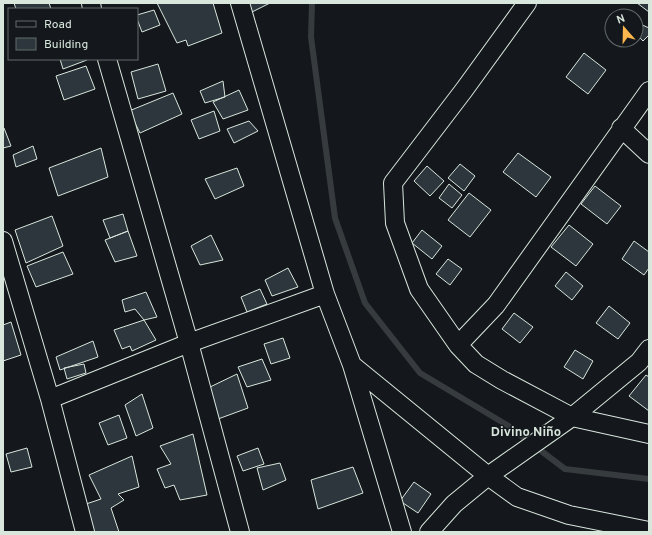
<svg xmlns="http://www.w3.org/2000/svg" width="652" height="535" viewBox="0 0 652 535" font-family="Overpass,sans-serif">
<style>
.lines{fill:none;stroke-linecap:round;stroke-linejoin:round}
.stream{stroke:#363b3e;stroke-width:6}
.building{fill:#2c363c;stroke:#d8e6dc}
.minor-casing{stroke:#d8e6dc;stroke-width:20}
.minor{stroke:#14181c;stroke-width:18}
.labels{text-anchor:middle;stroke-width:3;stroke-linejoin:round;paint-order:stroke}
.neighbourhood-label{font-size:13px;font-weight:bold;fill:#d8e6dc;stroke:#14181c}
</style>
<rect width="100%" height="100%" fill="#14181c"/>
<g class="lines">
<path class="stream" d="M312,3L311,37L335,218L365,303L420,373L507,425L565,469L649,479"/>
</g>
<path class="building" d="M14,3H49L51,9H16Z
M157,3H213L222,33L188,46L186,40L177,43Z
M248,3H270L252,12Z
M637,3H649V12Z
M154,10L160,25L142,32L137,19V15Z
M638,23L649,28V35L643,41L636,34V25Z
M584,53L606,70L588,94L566,77Z
M60,59H87V60L63,69Z
M158,64L166,91L138,99L131,72Z
M86,66L95,89L64,100L56,76Z
M223,81L225,97L205,103L200,91Z
M239,90L248,110L223,119L213,102Z
M173,93L182,114L140,133L129,111Z
M214,111L220,131L199,139L191,120Z
M249,121L258,131L234,143L227,129Z
M3,128H4L11,146L3,148Z
M33,146L37,159L16,167L13,155Z
M101,148L108,177L58,196L49,168Z
M518,153L551,177L536,197L503,172Z
M460,164L475,176L464,191L448,178Z
M427,166L444,181L430,196L414,181Z
M237,168L244,186L215,199L205,179Z
M449,184L462,195L452,208L439,198Z
M595,186L621,206L607,224L581,204Z
M469,193L491,210L470,237L448,220Z
M123,214L128,231L110,238L103,220Z
M52,216L63,246L26,263L15,230Z
M569,225L593,244L576,266L551,247Z
M422,230L442,246L432,259L412,243Z
M128,231L137,256L115,262L105,240Z
M211,235L223,260L200,265L191,246Z
M634,241L649,252V268L644,275L622,259Z
M63,252L73,274L36,287L27,266Z
M448,259L462,269L450,285L436,274Z
M288,268L298,287L272,296L265,280Z
M566,272L583,286L572,300L555,286Z
M260,289L267,304L247,312L241,297Z
M146,292L157,317L144,320L135,309L125,312L122,300Z
M609,306L630,323L618,339L596,323Z
M514,313L533,327L520,343L502,329Z
M144,320L156,340L132,351L130,346L122,349L114,330Z
M11,322L21,355L3,361V325Z
M283,338L290,358L271,364L264,344Z
M93,341L98,357L60,370L56,357Z
M575,350L593,361L583,379L564,367Z
M262,359L271,380L247,387L238,367Z
M84,364L86,373L67,379L64,368Z
M237,374L248,408L218,419L208,388Z
M646,375L649,377V411L629,396Z
M142,394L153,428L136,436L125,405Z
M119,415L127,438L108,445L99,423Z
M193,434L207,495L180,500L174,485L165,488L157,469L171,464L160,446Z
M27,448L32,467L11,472L6,454Z
M258,448L264,464L243,471L237,456Z
M132,456L139,487L118,494L124,500L111,508L119,532H93L86,504L101,499L89,475Z
M280,463L286,480L263,490L257,468Z
M353,467L363,493L318,509L311,480Z
M414,482L431,494L418,513L400,501Z"/>
<g class="lines">
<defs>
<path id="minor" d="M91,3L92,9
M240,3L325,294L352,365L402,532
M527,3L464,90L393,183L395,223L419,289L458,345L476,364L502,380L572,417L649,434
M107,59L189,343L240,532
M621,128L649,154
M3,241L50,399L85,532
M458,345L496,305L649,91
M352,365L488,476L517,497L569,515L649,531
M50,399L189,343L325,294
M429,532L454,504L488,476L572,417L639,362L649,349"/>
</defs>
<use href="#minor" class="minor-casing"/>
<use href="#minor" class="minor"/>
</g>
<g class="labels">
<g class="neighbourhood-label">
<text x="526" y="436">Divino Niño</text>
</g>
</g>
<rect width="652" height="535" fill="none" stroke="#d8e6dc" stroke-width="8"/>
<rect x="8" y="8" width="130" height="52" fill="#14181c" stroke="#626a69"/>
<rect x="16" y="21" width="20" height="6" fill="#14181c" stroke="#626a69"/>
<text x="44" y="28" font-size="12" fill="#d8e6dc">Road</text>
<rect x="16" y="38" width="20" height="12" fill="#2c363c" stroke="#626a69"/>
<text x="44" y="48" font-size="12" fill="#d8e6dc">Building</text>
<g transform="translate(624 28) rotate(340)"><circle r="19" fill="#14181c" stroke="#626a69"/>
<path d="M0-3L7 15L0 10L-7 15Z" fill="#ffb74d"/>
<text y="-6" font-size="11" font-weight="bold" text-anchor="middle" fill="#d8e6dc">N</text>
</g>
</svg>
